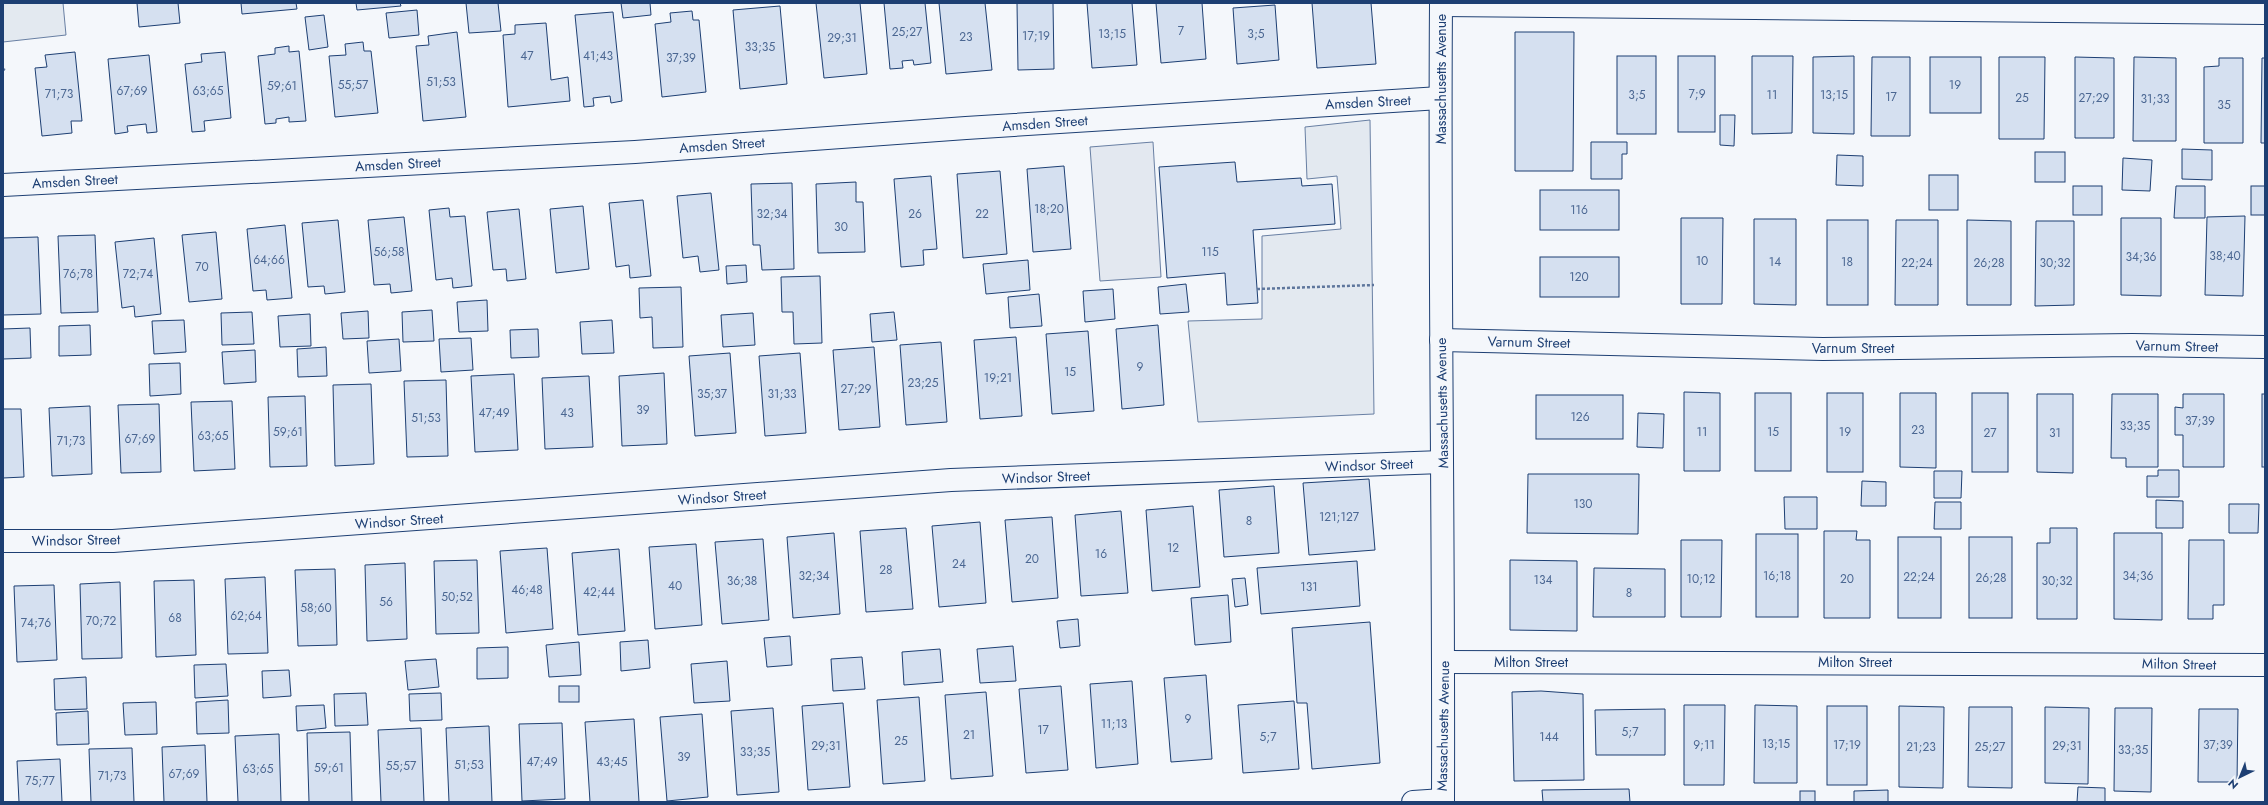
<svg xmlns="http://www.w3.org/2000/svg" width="2268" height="805" font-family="Jost,sans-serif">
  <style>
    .green { fill: #e3e9f0; stroke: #687fa3 }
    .parking { fill: #e3e8f0; stroke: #687fa3 }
    .building { fill: #d5e0f0; stroke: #1d3f73 }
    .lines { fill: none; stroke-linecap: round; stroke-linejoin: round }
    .minor-casing { stroke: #1d3f73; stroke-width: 24 }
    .trunk-casing { stroke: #1d3f73; stroke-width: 24 }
    .path { stroke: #5e769c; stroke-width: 2.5; stroke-dasharray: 3 2; stroke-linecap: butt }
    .minor { stroke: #f4f7fb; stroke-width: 22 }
    .trunk { stroke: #f4f7fb; stroke-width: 22 }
    .labels { text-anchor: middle; stroke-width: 3; stroke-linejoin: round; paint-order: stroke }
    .number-label { font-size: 12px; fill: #4b6792 }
    .street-label { font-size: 14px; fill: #1d3f73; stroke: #f4f7fb }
  </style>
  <rect width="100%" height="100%" fill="#f4f7fb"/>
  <g class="green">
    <path d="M3 3H63L66 35 3 42Z"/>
    <path d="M1370 120 1374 414 1198 422 1188 321 1262 319V236L1341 229 1337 176 1307 179 1305 127Z"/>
  </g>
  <path class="parking" d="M1153 142 1161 277 1100 281 1090 147Z"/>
  <g class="building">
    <path d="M137 3H178L180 23 139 27Z"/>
    <path d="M241 3H296L297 9 242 14Z"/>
    <path d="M356 3H400L401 6 357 10Z"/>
    <path d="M466 3H498L501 31 469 33Z"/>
    <path d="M621 3H650L651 15 623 18Z"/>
    <path d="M816 3H860L867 74 824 78Z"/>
    <path d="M884 3H925L931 63 914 65 913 60 902 61 903 68 890 69Z"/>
    <path d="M939 3H985L992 70 946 74Z"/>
    <path d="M1017 3H1053L1054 69 1018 70Z"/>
    <path d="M1087 3H1132L1137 65 1092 68Z"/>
    <path d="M1156 3H1202L1206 59 1161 63Z"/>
    <path d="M1312 3H1371L1376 64 1317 68Z"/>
    <path d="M1275 5 1279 60 1237 64 1233 8Z"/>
    <path d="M780 6 787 84 740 89 733 10Z"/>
    <path d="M417 10 419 35 389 38 386 13Z"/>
    <path d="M692 11 693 20H699L706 92 662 97 655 24 671 22 670 13Z"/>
    <path d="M613 12 622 101 611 103 610 96 593 98 594 106 584 107 575 15Z"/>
    <path d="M324 15 328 47 309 50 305 17Z"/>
    <path d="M546 23 551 80 568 77 570 101 508 107 503 35 515 34V25Z"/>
    <path d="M457 32 466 117 423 121 416 46 429 45 428 36Z"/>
    <path d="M1515 32H1574L1573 171H1515Z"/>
    <path d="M363 42 364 51H371L378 113 335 117 329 56 346 55 345 44Z"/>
    <path d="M289 46V52L299 51 306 121 289 122V117L276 119V123L265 124 258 56 275 54V48Z"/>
    <path d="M75 52 82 121H71L72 133 42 136 35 68 47 67 45 55Z"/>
    <path d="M225 52 231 118 204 121 205 131 192 132 185 64 202 62 201 54Z"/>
    <path d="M149 55 157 132 147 133 146 124 127 126 128 132 115 134 108 59Z"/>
    <rect x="1617" y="56" width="39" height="78"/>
    <rect x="1678" y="56" width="37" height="76"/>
    <path d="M1752 56H1793L1792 133 1752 134Z"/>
    <path d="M1854 56V134L1813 133V57Z"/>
    <path d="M1872 57H1910V136H1871Z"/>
    <rect x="1930" y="57" width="51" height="56"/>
    <path d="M1999 57H2045L2044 139H1999Z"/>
    <path d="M2075 57 2114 58V138H2075Z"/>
    <path d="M2134 57 2176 58V141H2133Z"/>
    <path d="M2219 58H2243V143H2204V67L2219 66Z"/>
    <path d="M2262 58H2265V143H2261Z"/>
    <path d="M1720 115H1735L1734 146 1720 145Z"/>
    <path d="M1591 142H1627V154H1622V179H1591Z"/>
    <path d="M2182 149 2212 150V180L2182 179Z"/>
    <rect x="2035" y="152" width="30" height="30"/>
    <path d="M1837 155 1863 156V186L1836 185Z"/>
    <path d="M2123 158 2152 160 2150 191 2122 190Z"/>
    <path d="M1235 162 1237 182 1301 178 1302 186 1332 184 1335 224 1253 230 1258 303 1227 305 1225 273 1167 278 1159 167Z"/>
    <path d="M1064 166 1071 249 1033 252 1027 169Z"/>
    <path d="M1000 171 1007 254 963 258 957 174Z"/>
    <rect x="1929" y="175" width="29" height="35"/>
    <path d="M931 176 937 249 923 250 924 265 901 267 894 179Z"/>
    <path d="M856 182V202H863L865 252 818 253 816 184Z"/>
    <path d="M792 183 794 269 762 270 760 245H753L751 184Z"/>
    <rect x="2073" y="186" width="29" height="29"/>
    <path d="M2176 186H2205V218H2174Z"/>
    <rect x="2251" y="186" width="14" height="29"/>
    <rect x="1540" y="190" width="79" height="40"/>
    <path d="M711 193 719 270 700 272 698 256 683 258 677 196Z"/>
    <path d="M643 200 651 276 630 278 629 265 616 267 609 203Z"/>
    <path d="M583 206 589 269 556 273 550 209Z"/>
    <path d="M449 208 450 217 465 216 472 286 453 288 452 278 436 280 429 210Z"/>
    <path d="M519 209 526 279 507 281 506 269 493 270 487 212Z"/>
    <path d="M2245 216 2243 296 2205 295 2207 217Z"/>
    <path d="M404 217 412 291 391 293 390 284 374 285 368 220Z"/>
    <path d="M1681 218H1723L1722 304H1681Z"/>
    <path d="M2121 218H2161V296L2121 295Z"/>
    <path d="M1754 219H1796V305L1754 304Z"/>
    <path d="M338 220 345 292 325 294 324 286 308 287 302 223Z"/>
    <rect x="1827" y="220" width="41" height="85"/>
    <path d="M1896 220H1938V305H1895Z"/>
    <path d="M1967 220 2011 221V305H1967Z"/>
    <path d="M2036 221H2074V305L2035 306Z"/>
    <path d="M285 225 292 298 267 300 266 290 253 291 247 229Z"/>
    <path d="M216 232 222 299 189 302 182 235Z"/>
    <path d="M95 235 98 312 61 313 58 236Z"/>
    <path d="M38 237 41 314 3 315V238Z"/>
    <path d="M154 238 161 314 135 317 134 306 122 308 115 242Z"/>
    <rect x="1540" y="257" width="79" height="40"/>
    <path d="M1028 260 1030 290 986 294 983 264Z"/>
    <path d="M746 265 747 282 727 284 726 266Z"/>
    <path d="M820 276 822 343 794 344 793 312H782L781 277Z"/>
    <path d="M1186 284 1189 312 1160 314 1158 287Z"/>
    <path d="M681 287 683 347 653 348 652 317 640 318 639 288Z"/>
    <path d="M1113 289 1115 319 1085 322 1083 291Z"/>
    <path d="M1039 294 1042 326 1010 328 1008 297Z"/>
    <path d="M487 300 488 331 459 332 457 302Z"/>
    <path d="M432 310 434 341 403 342 402 312Z"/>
    <path d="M368 311 369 338 343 339 341 313Z"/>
    <path d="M252 312 254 344 222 345 221 313Z"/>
    <path d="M894 312 897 340 872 342 870 314Z"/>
    <path d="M753 313 755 345 723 347 721 315Z"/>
    <path d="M310 314 311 346 280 347 278 316Z"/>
    <path d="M184 320 186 352 154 354 152 321Z"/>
    <path d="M612 320 614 353 582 354 580 322Z"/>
    <path d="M90 325 91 355 59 356V326Z"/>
    <path d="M1158 325 1164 405 1122 409 1116 329Z"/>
    <path d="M30 328 31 358 3 359V329Z"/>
    <path d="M538 329 539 357 511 358 510 330Z"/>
    <path d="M1088 331 1094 411 1052 414 1046 334Z"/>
    <path d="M1016 337 1022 416 980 419 974 340Z"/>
    <path d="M471 338 473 370 441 372 439 339Z"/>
    <path d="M399 339 401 371 369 373 367 341Z"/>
    <path d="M941 342 947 422 906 425 900 345Z"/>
    <path d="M326 347 327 376 298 377 297 349Z"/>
    <path d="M874 347 880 427 839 430 833 350Z"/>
    <path d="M255 350 256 382 224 384 222 352Z"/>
    <path d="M730 353 736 433 695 436 689 356Z"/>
    <path d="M800 353 806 433 765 436 759 356Z"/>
    <path d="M180 363 181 394 150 396 149 364Z"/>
    <path d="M664 373 667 444 622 446 619 376Z"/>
    <path d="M514 374 518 450 475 452 471 376Z"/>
    <path d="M589 376 593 447 545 449 542 378Z"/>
    <path d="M446 380 448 456 407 457 404 381Z"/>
    <path d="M371 384 374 464 335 466 333 385Z"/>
    <path d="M1684 392 1720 393V471H1684Z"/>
    <rect x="1755" y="393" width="36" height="78"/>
    <rect x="1827" y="393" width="36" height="79"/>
    <path d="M1900 393H1936V468L1900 467Z"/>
    <rect x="1972" y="393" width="36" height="79"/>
    <path d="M2037 394H2073V473L2037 472Z"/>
    <path d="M2112 394H2158V467H2126V458H2111Z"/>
    <path d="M2183 394H2224V467H2183V435H2175V407L2183 408Z"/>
    <rect x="2262" y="394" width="3" height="73"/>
    <rect x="1536" y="395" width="87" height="44"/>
    <path d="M305 396 307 466 270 467 268 397Z"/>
    <path d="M232 401 235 469 194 471 191 402Z"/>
    <path d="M159 404 161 472 121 473 118 405Z"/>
    <path d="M90 406 92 474 52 476 49 408Z"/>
    <path d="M3 409H21L24 477 3 478Z"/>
    <path d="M1638 413 1664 414 1663 448 1637 447Z"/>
    <path d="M2158 470H2179V497H2147V476H2158Z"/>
    <path d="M1934 471H1962L1961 498H1934Z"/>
    <path d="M1528 474H1639L1638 534 1527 533Z"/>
    <path d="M1369 479 1375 550 1309 555 1303 483Z"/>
    <path d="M1862 481 1886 482V506H1861Z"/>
    <path d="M1274 486 1279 553 1224 557 1219 490Z"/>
    <path d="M1784 497H1817V529H1785Z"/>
    <path d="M2156 500 2183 501V528H2156Z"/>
    <path d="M1935 502H1961V529H1934Z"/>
    <path d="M2229 504H2259L2258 533H2229Z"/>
    <path d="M1193 506 1200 587 1152 591 1146 510Z"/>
    <path d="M1121 511 1128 593 1081 596 1075 515Z"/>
    <path d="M1052 517 1058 598 1012 602 1005 520Z"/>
    <path d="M980 522 986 603 939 607 932 526Z"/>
    <path d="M906 528 913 609 866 612 860 531Z"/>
    <path d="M2050 528H2077V619H2037V543H2050Z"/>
    <path d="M1824 531H1857L1856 540H1870V618H1824Z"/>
    <path d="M834 533 840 614 793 618 787 537Z"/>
    <path d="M2114 533H2162V620L2114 619Z"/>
    <rect x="1756" y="534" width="42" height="83"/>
    <rect x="1898" y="537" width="43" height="81"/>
    <rect x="1969" y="537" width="43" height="81"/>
    <path d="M763 539 769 620 722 624 715 542Z"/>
    <path d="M1681 540H1722L1721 617H1681Z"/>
    <path d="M2189 540H2224V605H2213V619H2188Z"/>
    <path d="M696 544 702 625 655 629 649 547Z"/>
    <path d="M547 548 553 629 506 633 500 551Z"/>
    <path d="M619 549 625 631 578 635 572 553Z"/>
    <path d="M477 560 479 633 436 634 434 561Z"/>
    <path d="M1510 560 1577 561V631L1510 630Z"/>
    <path d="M1357 561 1360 606 1261 614 1257 568Z"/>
    <path d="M405 563 407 639 367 641 365 565Z"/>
    <path d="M1594 568 1665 569V617H1593Z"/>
    <path d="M335 569 337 645 298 646 295 570Z"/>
    <path d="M265 577 268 653 228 654 225 579Z"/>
    <path d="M1245 578 1248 605 1235 607 1232 579Z"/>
    <path d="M194 580 196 655 156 657 154 581Z"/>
    <path d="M120 582 122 658 82 659 80 584Z"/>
    <path d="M54 585 57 660 17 662 14 586Z"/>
    <path d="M1228 595 1231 642 1195 645 1191 598Z"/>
    <path d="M1078 619 1080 646 1060 648 1057 621Z"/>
    <path d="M1370 622 1380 763 1312 769 1307 703H1297L1292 628Z"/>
    <path d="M790 636 792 665 767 667 764 638Z"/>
    <path d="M648 640 650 668 621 671 620 642Z"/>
    <path d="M579 642 581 675 549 677 546 645Z"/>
    <path d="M1013 646 1016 681 980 683 977 649Z"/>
    <path d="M508 647V678L477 679V648Z"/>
    <path d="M940 649 943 682 904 685 902 652Z"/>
    <path d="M862 657 865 689 833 691 831 659Z"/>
    <path d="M436 659 439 687 408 690 405 661Z"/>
    <path d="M727 661 730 701 694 703 691 664Z"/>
    <path d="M226 664 228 696 195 698 194 665Z"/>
    <path d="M289 670 291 696 263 698 262 671Z"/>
    <path d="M1206 675 1212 759 1171 762 1164 678Z"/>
    <path d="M86 677 87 709 55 710 54 679Z"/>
    <path d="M1132 681 1138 764 1096 768 1090 684Z"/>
    <rect x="559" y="686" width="20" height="16"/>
    <path d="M1061 686 1068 770 1026 773 1019 689Z"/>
    <path d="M1541 691 1583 694 1584 780 1514 781 1512 692Z"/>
    <path d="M986 692 993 776 951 779 945 695Z"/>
    <path d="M366 693 368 725 335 726 334 694Z"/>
    <path d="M441 693 442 720 410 721 409 694Z"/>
    <path d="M919 697 925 781 883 784 877 700Z"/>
    <path d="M228 700 229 733 197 734 196 702Z"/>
    <path d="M1294 701 1299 769 1243 773 1238 705Z"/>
    <path d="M156 702 157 734 125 735 123 703Z"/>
    <path d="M843 703 850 787 808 790 802 706Z"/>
    <path d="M324 705 326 728 297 731 296 706Z"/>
    <path d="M1684 705H1725L1724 785H1684Z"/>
    <path d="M1755 705 1797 706V783H1754Z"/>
    <rect x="1827" y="706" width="40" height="79"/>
    <path d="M1899 706 1944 707 1943 788 1899 787Z"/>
    <path d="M1969 707H2012V788L1968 787Z"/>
    <path d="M2045 707 2089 708 2088 784 2045 783Z"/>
    <path d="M773 708 779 792 737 795 731 711Z"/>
    <path d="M2115 708H2152L2151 792 2114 791Z"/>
    <path d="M1665 709V755H1596L1595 710Z"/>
    <path d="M2199 709H2238L2237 782H2198Z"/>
    <path d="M88 711 89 744 57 745 56 713Z"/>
    <path d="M702 714 708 797 667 801 660 717Z"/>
    <path d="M634 719 639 802H590L585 722Z"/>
    <path d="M562 723 565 799 522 801 519 724Z"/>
    <path d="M489 726 492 802H449L446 728Z"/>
    <path d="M421 728 424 802H381L378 730Z"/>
    <path d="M350 732 352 802H309L307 733Z"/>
    <path d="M279 734 281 802H238L235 736Z"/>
    <path d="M205 745 207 802H164L162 747Z"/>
    <path d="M132 748 134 802H91L89 749Z"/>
    <path d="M60 759 62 802H19L17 761Z"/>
    <path d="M2078 787 2105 788V802H2077Z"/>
    <path d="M1629 789 1630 802H1543L1542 790Z"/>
    <path d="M1888 790V802H1854V791Z"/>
    <rect x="1800" y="791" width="15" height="11"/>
  </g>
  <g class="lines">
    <g class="minor-casing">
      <g id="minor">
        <path d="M1441 5 2265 13"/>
        <path d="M3 185 635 152 966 128 1440 98"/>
        <path d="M1441 340 1823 349 2132 345 2265 347"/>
        <path d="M3 541H113L951 480 1442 462"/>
        <path d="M1444 662 2265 665"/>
        <path d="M1413 802 1443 800"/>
      </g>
    </g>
    <g class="trunk-casing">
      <path id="trunk" d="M1441 3C1439 269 1444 536 1443 802"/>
    </g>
    <g class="path">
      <path d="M3 69 5 70"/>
      <path d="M1257 289 1374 285"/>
    </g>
    <use href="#minor" class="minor"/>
    <use href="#trunk" class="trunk"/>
  </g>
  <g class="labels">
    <g class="number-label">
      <text x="1181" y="35">7</text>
      <text x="907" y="36">25;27</text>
      <text x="1112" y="38">13;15</text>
      <text x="1256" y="38">3;5</text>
      <text x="1036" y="40">17;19</text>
      <text x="966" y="41">23</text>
      <text x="842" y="42">29;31</text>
      <text x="760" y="51">33;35</text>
      <text x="527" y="60">47</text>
      <text x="598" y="60">41;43</text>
      <text x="681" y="62">37;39</text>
      <text x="441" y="86">51;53</text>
      <text x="353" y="89">55;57</text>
      <text x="1955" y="89">19</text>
      <text x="282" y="90">59;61</text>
      <text x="132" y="95">67;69</text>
      <text x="208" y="95">63;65</text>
      <text x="59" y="98">71;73</text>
      <text x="1697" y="98">7;9</text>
      <text x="1637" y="99">3;5</text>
      <text x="1772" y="99">11</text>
      <text x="1834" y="99">13;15</text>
      <text x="1891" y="101">17</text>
      <text x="2022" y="102">25</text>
      <text x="2094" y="102">27;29</text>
      <text x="2155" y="103">31;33</text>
      <text x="2224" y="109">35</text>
      <text x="1049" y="213">18;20</text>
      <text x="1579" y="214">116</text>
      <text x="772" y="218">32;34</text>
      <text x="915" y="218">26</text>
      <text x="982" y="218">22</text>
      <text x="841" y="231">30</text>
      <text x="389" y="256">56;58</text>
      <text x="1210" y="256">115</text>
      <text x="2225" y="260">38;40</text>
      <text x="2141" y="261">34;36</text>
      <text x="269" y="264">64;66</text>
      <text x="1702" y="265">10</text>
      <text x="1775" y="266">14</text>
      <text x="1847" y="266">18</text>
      <text x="1917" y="267">22;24</text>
      <text x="1989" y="267">26;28</text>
      <text x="2055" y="267">30;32</text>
      <text x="202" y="271">70</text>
      <text x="78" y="278">76;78</text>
      <text x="138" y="278">72;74</text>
      <text x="1579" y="281">120</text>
      <text x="1140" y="371">9</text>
      <text x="1070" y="376">15</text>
      <text x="998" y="382">19;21</text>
      <text x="923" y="387">23;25</text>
      <text x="856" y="393">27;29</text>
      <text x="712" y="398">35;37</text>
      <text x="782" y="398">31;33</text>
      <text x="643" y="414">39</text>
      <text x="494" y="417">47;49</text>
      <text x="567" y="417">43</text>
      <text x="1580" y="421">126</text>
      <text x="426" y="422">51;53</text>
      <text x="2200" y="425">37;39</text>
      <text x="2135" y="430">33;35</text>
      <text x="1918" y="434">23</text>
      <text x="288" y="436">59;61</text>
      <text x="1702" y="436">11</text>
      <text x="1773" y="436">15</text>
      <text x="1845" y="436">19</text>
      <text x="1990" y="437">27</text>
      <text x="2055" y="437">31</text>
      <text x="213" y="440">63;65</text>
      <text x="140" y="443">67;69</text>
      <text x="71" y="445">71;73</text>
      <text x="1583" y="508">130</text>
      <text x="1339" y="521">121;127</text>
      <text x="1249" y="525">8</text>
      <text x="1173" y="552">12</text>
      <text x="1101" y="558">16</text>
      <text x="1032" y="563">20</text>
      <text x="959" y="568">24</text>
      <text x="886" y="574">28</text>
      <text x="814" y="580">32;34</text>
      <text x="1777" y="580">16;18</text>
      <text x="2138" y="580">34;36</text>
      <text x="1919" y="581">22;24</text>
      <text x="1991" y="582">26;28</text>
      <text x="1701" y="583">10;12</text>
      <text x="1847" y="583">20</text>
      <text x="1543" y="584">134</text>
      <text x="742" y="585">36;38</text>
      <text x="2057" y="585">30;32</text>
      <text x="675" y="590">40</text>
      <text x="1309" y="591">131</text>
      <text x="527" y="594">46;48</text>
      <text x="599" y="596">42;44</text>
      <text x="1629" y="597">8</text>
      <text x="457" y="601">50;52</text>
      <text x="386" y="606">56</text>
      <text x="316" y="612">58;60</text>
      <text x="246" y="620">62;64</text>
      <text x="175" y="622">68</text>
      <text x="101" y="625">70;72</text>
      <text x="36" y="627">74;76</text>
      <text x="1188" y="723">9</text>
      <text x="1114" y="728">11;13</text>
      <text x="1043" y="734">17</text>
      <text x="1630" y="736">5;7</text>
      <text x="969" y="739">21</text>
      <text x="1268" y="741">5;7</text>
      <text x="1549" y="741">144</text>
      <text x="901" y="745">25</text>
      <text x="1776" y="748">13;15</text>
      <text x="1704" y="749">9;11</text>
      <text x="1847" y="749">17;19</text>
      <text x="2218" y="749">37;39</text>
      <text x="826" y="750">29;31</text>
      <text x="2067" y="750">29;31</text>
      <text x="1921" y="751">21;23</text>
      <text x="1990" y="751">25;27</text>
      <text x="2133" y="754">33;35</text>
      <text x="755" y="756">33;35</text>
      <text x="684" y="761">39</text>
      <text x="542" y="766">47;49</text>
      <text x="612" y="766">43;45</text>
      <text x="469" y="769">51;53</text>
      <text x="401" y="770">55;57</text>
      <text x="329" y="772">59;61</text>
      <text x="258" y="773">63;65</text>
      <text x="184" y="778">67;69</text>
      <text x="112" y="780">71;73</text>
      <text x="40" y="785">75;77</text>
    </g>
    <g class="street-label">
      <text transform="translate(1441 79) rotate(-90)" y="5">Massachusetts Avenue</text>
      <text transform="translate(1368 102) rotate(-3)" y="5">Amsden Street</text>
      <text transform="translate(1045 123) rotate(-4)" y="5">Amsden Street</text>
      <text transform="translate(722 145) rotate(-4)" y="5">Amsden Street</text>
      <text transform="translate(398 164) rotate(-3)" y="5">Amsden Street</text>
      <text transform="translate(75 181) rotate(-3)" y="5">Amsden Street</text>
      <text transform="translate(1529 342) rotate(1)" y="5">Varnum Street</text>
      <text transform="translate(2177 346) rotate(1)" y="5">Varnum Street</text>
      <text x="1853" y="353">Varnum Street</text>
      <text transform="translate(1442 403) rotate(-91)" y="5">Massachusetts Avenue</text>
      <text transform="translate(1369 465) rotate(-2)" y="5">Windsor Street</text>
      <text transform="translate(1046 477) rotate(-2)" y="5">Windsor Street</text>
      <text transform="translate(722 497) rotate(-4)" y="5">Windsor Street</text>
      <text transform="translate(399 521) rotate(-4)" y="5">Windsor Street</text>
      <text transform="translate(76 540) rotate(-1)" y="5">Windsor Street</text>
      <text x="1531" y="667">Milton Street</text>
      <text x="1855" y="667">Milton Street</text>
      <text transform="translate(2179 664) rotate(1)" y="5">Milton Street</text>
      <text transform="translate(1443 726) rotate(-89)" y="5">Massachusetts Avenue</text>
    </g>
  </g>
  <rect width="2268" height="805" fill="none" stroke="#1d3f73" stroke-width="8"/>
  <g transform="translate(2240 777) rotate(223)" stroke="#f4f7fb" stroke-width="3" paint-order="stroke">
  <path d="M0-3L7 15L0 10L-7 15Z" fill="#1d3f73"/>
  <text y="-6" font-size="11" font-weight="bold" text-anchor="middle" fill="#1d3f73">N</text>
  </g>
</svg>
